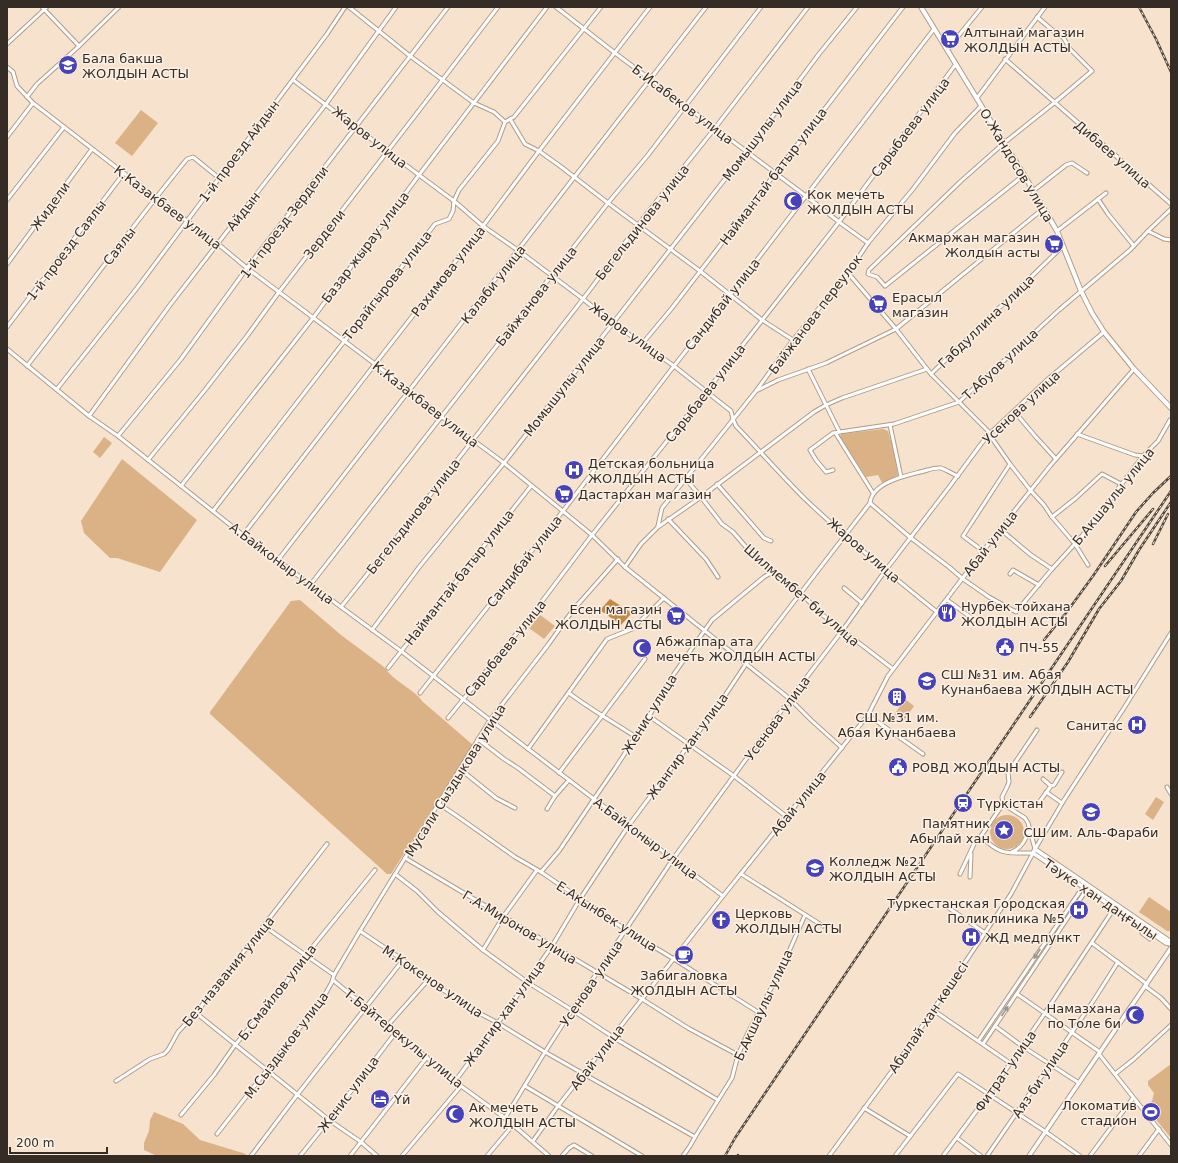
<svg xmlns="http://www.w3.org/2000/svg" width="1178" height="1163" font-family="'DejaVu Sans',sans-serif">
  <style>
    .green { fill: #dbb286 }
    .water { fill: #c38a47 }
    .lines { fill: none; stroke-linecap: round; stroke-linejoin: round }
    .minor-casing { stroke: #ae9c88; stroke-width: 5 }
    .tertiary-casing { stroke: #ae9c88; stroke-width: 5.5 }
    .secondary-casing { stroke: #ae9c88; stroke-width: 6 }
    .minor { stroke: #fff; stroke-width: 3 }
    .tertiary { stroke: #fff; stroke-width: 3.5 }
    .secondary { stroke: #fff; stroke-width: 4 }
    .rail-casing { stroke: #50473d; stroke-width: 2.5 }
    .rail { stroke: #fdf1e5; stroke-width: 1; stroke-dasharray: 3; stroke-linecap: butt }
    .oneway { fill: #9a9692 }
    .labels { text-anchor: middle; stroke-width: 3; stroke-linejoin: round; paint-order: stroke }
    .poi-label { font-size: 13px; fill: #352d25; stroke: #fdf1e5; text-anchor: start }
    .street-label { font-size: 13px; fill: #352d25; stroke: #fdf1e5 }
  </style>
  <rect width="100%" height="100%" fill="#f7e2ce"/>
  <g class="green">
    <path d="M141 110 158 123 132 156 115 143Z"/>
    <path d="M883 429 888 431 894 452 898 476 882 483 878 475 866 477 840 437 841 434Z"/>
    <path d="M104 437 112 443 100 458 93 452Z"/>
    <path d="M122 459 197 520 160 572 117 558H110L84 533 81 521Z"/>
    <path d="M300 600 341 635 384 667C394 682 413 688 423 702L473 745 391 874H387L210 714V712L291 601Z"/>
    <path d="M539 614 555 626 544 639 529 628Z"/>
    <path d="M905 699 914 706 903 722 894 715Z"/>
    <path d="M1156 797 1164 802 1153 820 1145 814Z"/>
    <circle cx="1007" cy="832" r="17"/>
    <path d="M1149 897 1171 912 1170 931H1167L1139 912Z"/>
    <path d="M1171 1064V1138L1145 1106 1152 1101 1154 1093 1148 1085V1081Z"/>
    <path d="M154 1112 183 1124 200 1140 246 1154 245 1156H157L144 1150V1143L149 1131 150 1120Z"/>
  </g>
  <path class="water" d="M610 599 632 613 621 625 600 610Z"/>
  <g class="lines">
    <g class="minor-casing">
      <g id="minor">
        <path d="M42 7 79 46"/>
        <path d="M349 7 410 56 474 103 494 112 505 122"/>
        <path d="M556 7 615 53 806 196 839 222 868 243"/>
        <path d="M7 44 47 7"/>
        <path d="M947 50 982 7"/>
        <path d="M1005 59 1171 204"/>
        <path d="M7 67 13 72 17 86 33 103 156 198 218 244 247 268 375 364 442 417 504 463 592 535 625 567 790 699 811 720 842 748"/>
        <path d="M293 80 419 175 454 201 483 226 519 251 583 299 613 323 674 366 731 411 733 419 736 426C759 450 781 475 805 499 847 539 892 576 937 612"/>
        <path d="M27 97 37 84 77 48 119 7"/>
        <path d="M977 98 1045 7"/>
        <path d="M510 119 525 144 539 151 560 166 608 203 700 271 762 320 793 340"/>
        <path d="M7 137 33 103"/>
        <path d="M1024 175 885 286 877 277 868 274 869 270 961 181 1004 143 1054 103 1092 71 1070 49 1063 37 1057 34 1037 17"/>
        <path d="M1033 191 1066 165 1072 163 1087 173"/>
        <path d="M1098 199 1108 214 1134 246"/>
        <path d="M7 200 64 127"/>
        <path d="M1057 231 1106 193"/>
        <path d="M1148 231 1164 239 1171 240"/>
        <path d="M7 264 92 149"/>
        <path d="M848 273 896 329 927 369"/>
        <path d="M7 327 124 173"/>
        <path d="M642 344 672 308 903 7"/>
        <path d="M7 349 89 416 118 436 243 535 401 651 490 720 673 859 723 896"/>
        <path d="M27 366C81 297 132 226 187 159L193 157 219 178"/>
        <path d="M808 369 839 431 836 434 873 493"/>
        <path d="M931 374 990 433"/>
        <path d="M57 389 137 288 187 221 327 34 345 7"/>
        <path d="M758 390 778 380 826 363 896 329 1044 208"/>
        <path d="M1014 411 1035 436 1056 459"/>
        <path d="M89 416 170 305 326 104 396 7"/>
        <path d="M890 425 901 477"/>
        <path d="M989 434 1010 464 1031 491 1044 505 1052 517 1075 544 1088 565"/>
        <path d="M1077 434 1135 455 1143 456"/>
        <path d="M118 436 181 359 247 268 448 7"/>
        <path d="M148 460 205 390 247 336 279 292 424 104 498 7"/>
        <path d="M833 470 826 472 816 460 810 450 833 433 894 424 959 402 1059 310 1130 250 1148 231 1171 209"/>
        <path d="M685 478 701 497 722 524 733 532 752 554 801 593 820 613 893 669"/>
        <path d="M717 484 764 538 771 541"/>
        <path d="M181 486 313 318 419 175 547 7"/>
        <path d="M870 503 911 538 949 567 963 579 989 597 1016 612 1052 569 1082 536 1143 456 1158 441 1170 420"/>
        <path d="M213 511 435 224 449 219 453 211 454 201 459 190 498 141 505 122 514 117 601 7"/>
        <path d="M1052 517 1076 498 1102 474 1121 484"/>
        <path d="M668 519 706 559 718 577"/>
        <path d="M658 526 662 508 756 391 793 340 848 273 868 243 913 189 955 133 981 106"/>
        <path d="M1000 529 1031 555 1052 569"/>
        <path d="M243 535 375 364 483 226 539 151 650 7"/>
        <path d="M983 551 963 536 1010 464"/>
        <path d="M278 560 706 7"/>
        <path d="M625 567 641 544 658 527 701 497 814 412 826 405 842 398 927 369 931 374 1063 246"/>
        <path d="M1010 574 1013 570 1039 585"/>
        <path d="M311 584 608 203 648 155 761 7"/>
        <path d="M844 588 862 603"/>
        <path d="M947 600 977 622"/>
        <path d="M341 607 409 522 583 299 648 212 715 128 808 7"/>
        <path d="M372 630 420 566 504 463 613 323 746 152 819 54 857 7"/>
        <path d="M388 668 531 486"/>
        <path d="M420 693 563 511 674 366 730 295 934 29"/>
        <path d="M569 693C590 709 613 722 636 737"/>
        <path d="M868 715 923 754"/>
        <path d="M649 716 734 776 787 817"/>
        <path d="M448 718 534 612 592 535 706 392 839 222 956 64"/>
        <path d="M478 739 504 759 518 768 555 796"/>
        <path d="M528 749 607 639 632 629 664 598"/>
        <path d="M460 769 496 798 515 808"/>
        <path d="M559 773 645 659"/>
        <path d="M1051 786 1054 785 1062 772"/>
        <path d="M1167 787 1171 794"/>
        <path d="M1046 792 1062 803"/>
        <path d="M1040 801 1051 786 1043 779"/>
        <path d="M439 804 457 816 515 857 541 872 626 930 674 959 758 1012"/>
        <path d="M1003 804 1002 797 1007 787 1009 782 1008 773 1037 730"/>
        <path d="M547 809 555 796 569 780"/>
        <path d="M1035 849 1064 800 1124 708 1171 633"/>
        <path d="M1012 852C1022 848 1026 839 1029 829"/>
        <path d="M405 858 642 999 688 1028 738 1055"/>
        <path d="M541 872 559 851 594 799 616 767 649 716 674 674 712 620 764 577 774 571"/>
        <path d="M395 874 417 891 438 912 483 950 527 982 572 1010 616 1039 718 1100"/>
        <path d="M741 874 823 926"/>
        <path d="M960 874 975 842 981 836"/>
        <path d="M970 877 971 854"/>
        <path d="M946 906 985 933"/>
        <path d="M264 926 334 975"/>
        <path d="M360 931 403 960 428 980 477 1012 498 1023 545 1052 695 1137"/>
        <path d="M1142 933 1150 939"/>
        <path d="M1092 943 1147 984"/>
        <path d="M483 950 503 917 537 870"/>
        <path d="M333 980 461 1086 505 1118 549 1156"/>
        <path d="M1145 986 1161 998 1171 1009"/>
        <path d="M1017 994C1045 1013 1072 1033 1100 1052"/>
        <path d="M933 1010 1010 1063"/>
        <path d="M196 1013 329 1120 361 1142 377 1156"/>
        <path d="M388 1025 428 980"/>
        <path d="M995 1026 1022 1046 1079 1083"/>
        <path d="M979 1040 1083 887"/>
        <path d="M983 1044 1087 889"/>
        <path d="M1099 1054 1171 1145"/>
        <path d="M1115 1074 1134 1059 1171 1025"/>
        <path d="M456 1080 498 1023 552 946 580 899 629 825 720 703 746 664 870 503C872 483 904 476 920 472 926 471 934 467 941 468 947 470 952 474 958 476"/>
        <path d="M116 1081 150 1059 164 1054 168 1050 178 1032 196 1013 327 844"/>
        <path d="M525 1086 642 1156"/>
        <path d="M864 1108 910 1136"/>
        <path d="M181 1115 214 1075 235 1045 277 995 306 955 375 870"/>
        <path d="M505 1118 545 1052 572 1010 673 859 790 699 842 631 885 571 950 486 987 436 1047 380 1104 332"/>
        <path d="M217 1134 323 998 332 982 334 975 360 931 405 858 490 720 548 645 573 610 618 559"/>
        <path d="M957 1138 981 1156"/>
        <path d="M533 1141 558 1106 723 896 868 715 888 676 1000 529 1050 466 1134 369"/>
        <path d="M251 1156 297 1095 403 960"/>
        <path d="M300 1156 329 1120 396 1032"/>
        <path d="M350 1156 427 1057"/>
        <path d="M402 1156 461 1086"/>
        <path d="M487 1156 513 1125"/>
        <path d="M562 1156 569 1148 574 1145 592 1156"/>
        <path d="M683 1156 690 1146 695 1137 732 1078 738 1055 747 1035 783 965 805 915"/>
        <path d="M829 1156 892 1071 1011 894 1033 853C1008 853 1000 856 981 836L1003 804 1025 818 1028 823 1035 849"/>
        <path d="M895 1156 958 1074 1046 1132 1080 1156"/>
        <path d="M943 1156 989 1094 1045 1013 1115 907"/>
        <path d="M987 1156 1092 1003 1118 962"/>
        <path d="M1090 1156 1133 1098"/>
        <path d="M1139 1156 1159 1129"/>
      </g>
    </g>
    <g class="tertiary-casing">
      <g id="tertiary">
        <path d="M1171 942 1035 849 1033 853 1166 943 1171 944"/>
        <path d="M1029 1156 1171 948"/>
      </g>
    </g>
    <g class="secondary-casing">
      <path id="secondary" d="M921 7 1004 143 1024 175 1057 231 1081 291 1092 313 1104 332 1134 369 1171 408"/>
    </g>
    <use href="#minor" class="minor"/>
    <use href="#tertiary" class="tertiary"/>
    <use href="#secondary" class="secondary"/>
    <g class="rail-casing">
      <g id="rail">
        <path d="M1139 7 1156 39 1171 72"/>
        <path d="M1153 544 1168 514"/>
        <path d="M1105 566 1153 509"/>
        <path d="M1044 640 1066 613 1093 576 1136 512 1153 493 1171 476"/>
        <path d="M1030 717 1068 662 1099 609 1121 581 1139 550 1171 502"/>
        <path d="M725 1156 735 1138 780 1071 1171 491"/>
        <path d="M738 1156V1155"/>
      </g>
    </g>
    <use href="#rail" class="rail"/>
  </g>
  <defs><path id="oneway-solid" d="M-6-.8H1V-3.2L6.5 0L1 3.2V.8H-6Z"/></defs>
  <g class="oneway">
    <use href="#oneway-solid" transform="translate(1037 954) rotate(124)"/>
    <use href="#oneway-solid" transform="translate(1005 1011) rotate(-56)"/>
  </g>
  <defs>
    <g id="supermarket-disc" transform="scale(1)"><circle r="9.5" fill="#4742b8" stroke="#fdf1e5"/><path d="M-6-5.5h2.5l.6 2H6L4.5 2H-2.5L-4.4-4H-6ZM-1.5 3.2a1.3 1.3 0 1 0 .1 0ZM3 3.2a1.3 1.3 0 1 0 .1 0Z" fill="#fff"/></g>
    <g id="school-disc" transform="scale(1)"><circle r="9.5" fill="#4742b8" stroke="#fdf1e5"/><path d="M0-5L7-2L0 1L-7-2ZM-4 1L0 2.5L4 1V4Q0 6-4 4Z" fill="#fff"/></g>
    <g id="mosque-disc" transform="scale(1)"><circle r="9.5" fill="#4742b8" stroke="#fdf1e5"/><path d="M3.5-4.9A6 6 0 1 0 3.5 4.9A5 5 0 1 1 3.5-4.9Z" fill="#fff"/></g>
    <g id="hospital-disc" transform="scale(1)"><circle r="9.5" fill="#4742b8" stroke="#fdf1e5"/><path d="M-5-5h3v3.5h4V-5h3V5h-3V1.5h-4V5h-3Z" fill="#fff"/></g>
    <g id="restaurant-disc" transform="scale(1)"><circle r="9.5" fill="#4742b8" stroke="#fdf1e5"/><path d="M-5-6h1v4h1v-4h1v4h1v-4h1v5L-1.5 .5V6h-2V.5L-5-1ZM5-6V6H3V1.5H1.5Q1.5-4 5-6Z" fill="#fff"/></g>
    <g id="civic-disc" transform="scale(1)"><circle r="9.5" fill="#4742b8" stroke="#fdf1e5"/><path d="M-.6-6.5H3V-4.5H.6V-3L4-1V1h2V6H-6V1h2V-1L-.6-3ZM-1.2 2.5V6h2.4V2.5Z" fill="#fff"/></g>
    <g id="building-disc" transform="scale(1)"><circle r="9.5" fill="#4742b8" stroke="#fdf1e5"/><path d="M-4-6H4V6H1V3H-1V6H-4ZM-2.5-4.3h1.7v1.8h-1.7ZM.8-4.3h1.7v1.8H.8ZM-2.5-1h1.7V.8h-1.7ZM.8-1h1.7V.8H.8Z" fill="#fff"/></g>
    <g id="station-disc" transform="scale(1)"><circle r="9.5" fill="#4742b8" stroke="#fdf1e5"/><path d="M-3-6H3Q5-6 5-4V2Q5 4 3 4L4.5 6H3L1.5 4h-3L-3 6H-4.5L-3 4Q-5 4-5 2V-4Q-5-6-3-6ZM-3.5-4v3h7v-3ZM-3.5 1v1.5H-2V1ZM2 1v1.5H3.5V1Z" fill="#fff"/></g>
    <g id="sight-disc" transform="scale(1)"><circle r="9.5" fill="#4742b8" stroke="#fdf1e5"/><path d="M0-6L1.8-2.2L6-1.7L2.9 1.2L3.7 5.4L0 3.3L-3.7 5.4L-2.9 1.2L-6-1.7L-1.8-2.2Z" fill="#fff"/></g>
    <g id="university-disc" transform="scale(1)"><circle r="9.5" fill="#4742b8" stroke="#fdf1e5"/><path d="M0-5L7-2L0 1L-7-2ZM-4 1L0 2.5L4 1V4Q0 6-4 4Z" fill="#fff"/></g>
    <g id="church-disc" transform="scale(1)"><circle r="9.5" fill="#4742b8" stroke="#fdf1e5"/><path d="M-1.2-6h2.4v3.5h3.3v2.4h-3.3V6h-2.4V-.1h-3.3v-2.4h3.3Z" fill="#fff"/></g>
    <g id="cafe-disc" transform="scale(1)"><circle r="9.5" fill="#4742b8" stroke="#fdf1e5"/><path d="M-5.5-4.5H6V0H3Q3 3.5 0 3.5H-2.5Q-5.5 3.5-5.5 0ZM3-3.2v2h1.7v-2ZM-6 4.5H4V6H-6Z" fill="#fff"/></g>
    <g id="hotel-disc" transform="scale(1)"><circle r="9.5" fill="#4742b8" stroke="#fdf1e5"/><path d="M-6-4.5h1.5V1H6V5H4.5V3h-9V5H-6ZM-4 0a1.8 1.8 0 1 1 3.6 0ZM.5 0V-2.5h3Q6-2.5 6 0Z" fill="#fff"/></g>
    <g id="stadium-disc" transform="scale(1)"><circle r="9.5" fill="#4742b8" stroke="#fdf1e5"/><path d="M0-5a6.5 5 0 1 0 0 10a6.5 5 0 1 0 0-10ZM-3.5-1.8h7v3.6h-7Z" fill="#fff"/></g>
  </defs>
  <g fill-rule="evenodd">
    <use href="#supermarket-disc" x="950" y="39"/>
    <use href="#school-disc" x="68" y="65"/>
    <use href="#mosque-disc" x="793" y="201"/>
    <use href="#supermarket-disc" x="1054" y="244"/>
    <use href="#supermarket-disc" x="878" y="304"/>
    <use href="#hospital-disc" x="574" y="470"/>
    <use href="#supermarket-disc" x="564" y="494"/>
    <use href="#restaurant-disc" x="947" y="613"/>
    <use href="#supermarket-disc" x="676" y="616"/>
    <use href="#civic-disc" x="1005" y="647"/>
    <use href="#mosque-disc" x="642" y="648"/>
    <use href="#school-disc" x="927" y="681"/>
    <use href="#building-disc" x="897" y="697"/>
    <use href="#hospital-disc" x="1137" y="725"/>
    <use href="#civic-disc" x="898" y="767"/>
    <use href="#station-disc" x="963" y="803"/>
    <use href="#school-disc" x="1091" y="812"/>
    <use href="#sight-disc" x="1004" y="830"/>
    <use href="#university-disc" x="815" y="868"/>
    <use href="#hospital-disc" x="1079" y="910"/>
    <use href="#church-disc" x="721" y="920"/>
    <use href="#hospital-disc" x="971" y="937"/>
    <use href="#cafe-disc" x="684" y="955"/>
    <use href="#mosque-disc" x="1135" y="1015"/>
    <use href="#hotel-disc" x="380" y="1099"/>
    <use href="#stadium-disc" x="1151" y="1112"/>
    <use href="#mosque-disc" x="455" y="1114"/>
  </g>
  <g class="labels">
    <g class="poi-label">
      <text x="964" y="37">Алтынай магазин<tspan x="964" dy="15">ЖОЛДЫН АСТЫ</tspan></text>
      <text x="82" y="63">Бала бакша<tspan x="82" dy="15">ЖОЛДЫН АСТЫ</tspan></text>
      <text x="807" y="199">Кок мечеть<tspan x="807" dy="15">ЖОЛДЫН АСТЫ</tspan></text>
      <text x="1040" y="242" text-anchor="end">Акмаржан магазин<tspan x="1040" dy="15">Жолдын асты</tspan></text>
      <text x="892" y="302">Ерасыл<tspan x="892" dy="15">магазин</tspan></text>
      <text x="588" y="468">Детская больница<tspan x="588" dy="15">ЖОЛДЫН АСТЫ</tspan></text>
      <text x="578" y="499">Дастархан магазин</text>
      <text x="961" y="611">Нурбек тойхана<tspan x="961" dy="15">ЖОЛДЫН АСТЫ</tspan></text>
      <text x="662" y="614" text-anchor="end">Есен магазин<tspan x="662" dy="15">ЖОЛДЫН АСТЫ</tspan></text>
      <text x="656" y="646">Абжаппар ата<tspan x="656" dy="15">мечеть ЖОЛДЫН АСТЫ</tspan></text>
      <text x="1019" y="652">ПЧ-55</text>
      <text x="941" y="679">СШ №31 им. Абая<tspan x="941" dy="15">Кунанбаева ЖОЛДЫН АСТЫ</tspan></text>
      <text x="897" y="722" text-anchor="middle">СШ №31 им.<tspan x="897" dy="15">Абая Кунанбаева</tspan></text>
      <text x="1123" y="730" text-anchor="end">Санитас</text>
      <text x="912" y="772">РОВД ЖОЛДЫН АСТЫ</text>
      <text x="977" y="808">Түркістан</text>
      <text x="990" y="828" text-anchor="end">Памятник<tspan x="990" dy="15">Абылай хан</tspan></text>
      <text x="1091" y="837" text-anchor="middle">СШ им. Аль-Фараби</text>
      <text x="829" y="866">Колледж №21<tspan x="829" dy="15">ЖОЛДЫН АСТЫ</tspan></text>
      <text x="1065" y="908" text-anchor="end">Туркестанская Городская<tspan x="1065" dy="15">Поликлиника №5</tspan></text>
      <text x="735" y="918">Церковь<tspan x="735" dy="15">ЖОЛДЫН АСТЫ</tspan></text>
      <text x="985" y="942">ЖД медпункт</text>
      <text x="684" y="980" text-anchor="middle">Забигаловка<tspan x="684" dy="15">ЖОЛДЫН АСТЫ</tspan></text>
      <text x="1121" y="1013" text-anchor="end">Намазхана<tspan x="1121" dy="15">по Толе би</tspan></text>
      <text x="394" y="1104">Үй</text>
      <text x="1137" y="1110" text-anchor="end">Локоматив<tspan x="1137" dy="15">стадион</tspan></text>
      <text x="469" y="1112">Ак мечеть<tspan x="469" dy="15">ЖОЛДЫН АСТЫ</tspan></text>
    </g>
    <g class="street-label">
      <text transform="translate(683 104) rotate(37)" y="5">Б.Исабеков улица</text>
      <text transform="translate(910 127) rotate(-53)" y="5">Сарыбаева улица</text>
      <text transform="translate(762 130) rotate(-53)" y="5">Момышулы улица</text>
      <text transform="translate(370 137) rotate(38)" y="5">Жаров улица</text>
      <text transform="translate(239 151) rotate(-53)" y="5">1-й проезд Айдын</text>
      <text transform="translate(1113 154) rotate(41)" y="5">Дибаев улица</text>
      <text transform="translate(1017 165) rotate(59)" y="5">О.Жандосов улица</text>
      <text transform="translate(773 176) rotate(-53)" y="5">Наймантай батыр улица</text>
      <text transform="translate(50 206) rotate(-54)" y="5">Жидели</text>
      <text transform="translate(168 207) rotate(37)" y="5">К.Казакбаев улица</text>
      <text transform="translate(243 211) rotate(-52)" y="5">Айдын</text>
      <text transform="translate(284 222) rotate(-53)" y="5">1-й проезд Зердели</text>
      <text transform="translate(642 222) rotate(-52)" y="5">Бегельдинова улица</text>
      <text transform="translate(324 234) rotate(-52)" y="5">Зердели</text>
      <text transform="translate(119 246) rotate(-52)" y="5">Саялы</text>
      <text transform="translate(365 247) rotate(-53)" y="5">Базар жырау улица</text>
      <text transform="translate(66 250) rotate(-53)" y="5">1-й проезд Саялы</text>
      <text transform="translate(448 271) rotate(-52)" y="5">Рахимова улица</text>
      <text transform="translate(493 284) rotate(-52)" y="5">Калаби улица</text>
      <text transform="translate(387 285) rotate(-52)" y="5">Торайгырова улица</text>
      <text transform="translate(536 296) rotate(-52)" y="5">Байжанова улица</text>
      <text transform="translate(722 304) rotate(-52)" y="5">Сандибай улица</text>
      <text transform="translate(815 314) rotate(-53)" y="5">Байжанова переулок</text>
      <text transform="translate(986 321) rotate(-44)" y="5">Габдуллина улица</text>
      <text transform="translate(628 332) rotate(36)" y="5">Жаров улица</text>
      <text transform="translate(1000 364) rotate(-43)" y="5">Т.Абуов улица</text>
      <text transform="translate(564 386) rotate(-52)" y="5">Момышулы улица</text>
      <text transform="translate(705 393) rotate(-52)" y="5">Сарыбаева улица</text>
      <text transform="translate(426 404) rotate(38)" y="5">К.Казакбаев улица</text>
      <text transform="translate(1021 407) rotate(-43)" y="5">Усенова улица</text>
      <text transform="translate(1113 496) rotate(-51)" y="5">Б.Акшаулы улица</text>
      <text transform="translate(413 516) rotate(-52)" y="5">Бегельдинова улица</text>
      <text transform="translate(990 543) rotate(-52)" y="5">Абай улица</text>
      <text transform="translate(864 550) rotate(41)" y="5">Жаров улица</text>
      <text transform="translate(524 561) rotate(-52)" y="5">Сандибай улица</text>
      <text transform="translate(282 563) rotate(37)" y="5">А.Байконыр улица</text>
      <text transform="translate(459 577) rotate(-52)" y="5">Наймантай батыр улица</text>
      <text transform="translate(802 595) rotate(41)" y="5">Шилмембет би улица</text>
      <text transform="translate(505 648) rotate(-51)" y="5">Сарыбаева улица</text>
      <text transform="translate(649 714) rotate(-58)" y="5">Женис улица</text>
      <text transform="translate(777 718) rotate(-54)" y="5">Усенова улица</text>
      <text transform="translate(687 746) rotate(-54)" y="5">Жангир хан улица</text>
      <text transform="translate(455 780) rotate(-58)" y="5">Мусали Сыздыкова улица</text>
      <text transform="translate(798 803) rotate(-51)" y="5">Абай улица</text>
      <text transform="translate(646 838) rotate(37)" y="5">А.Байконыр улица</text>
      <text transform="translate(1101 899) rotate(34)" y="5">Тәуке хан даңғылы</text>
      <text transform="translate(607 916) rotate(33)" y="5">Е.Акынбек улица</text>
      <text transform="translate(520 927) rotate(31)" y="5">Г.А.Миронов улица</text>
      <text transform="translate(228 971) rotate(-51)" y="5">Без названия улица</text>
      <text transform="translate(433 981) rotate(34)" y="5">М.Кокенов улица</text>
      <text transform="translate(591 983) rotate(-56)" y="5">Усенова улица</text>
      <text transform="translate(277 992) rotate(-52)" y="5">Б.Смайлов улица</text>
      <text transform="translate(763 1005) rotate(-65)" y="5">Б.Акшаулы улица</text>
      <text transform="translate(504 1013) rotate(-54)" y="5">Жангир хан улица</text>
      <text transform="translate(928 1017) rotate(-56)" y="5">Абылай хан көшесі</text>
      <text transform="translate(404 1038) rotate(39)" y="5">Т.Байтерекулы улица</text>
      <text transform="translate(286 1045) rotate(-53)" y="5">М.Сыздыков улица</text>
      <text transform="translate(597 1057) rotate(-52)" y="5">Абай улица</text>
      <text transform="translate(1005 1071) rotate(-55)" y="5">Фитрат улица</text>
      <text transform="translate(1040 1079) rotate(-56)" y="5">Аяз би улица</text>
      <text transform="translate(348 1094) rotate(-53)" y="5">Женис улица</text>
    </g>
  </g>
  <rect width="1178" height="1163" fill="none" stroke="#352d25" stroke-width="16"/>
  <path d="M10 1147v6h97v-6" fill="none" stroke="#352d25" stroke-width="2"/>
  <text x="16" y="1147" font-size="12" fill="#352d25" stroke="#fdf1e5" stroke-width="3" paint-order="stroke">200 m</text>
</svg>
